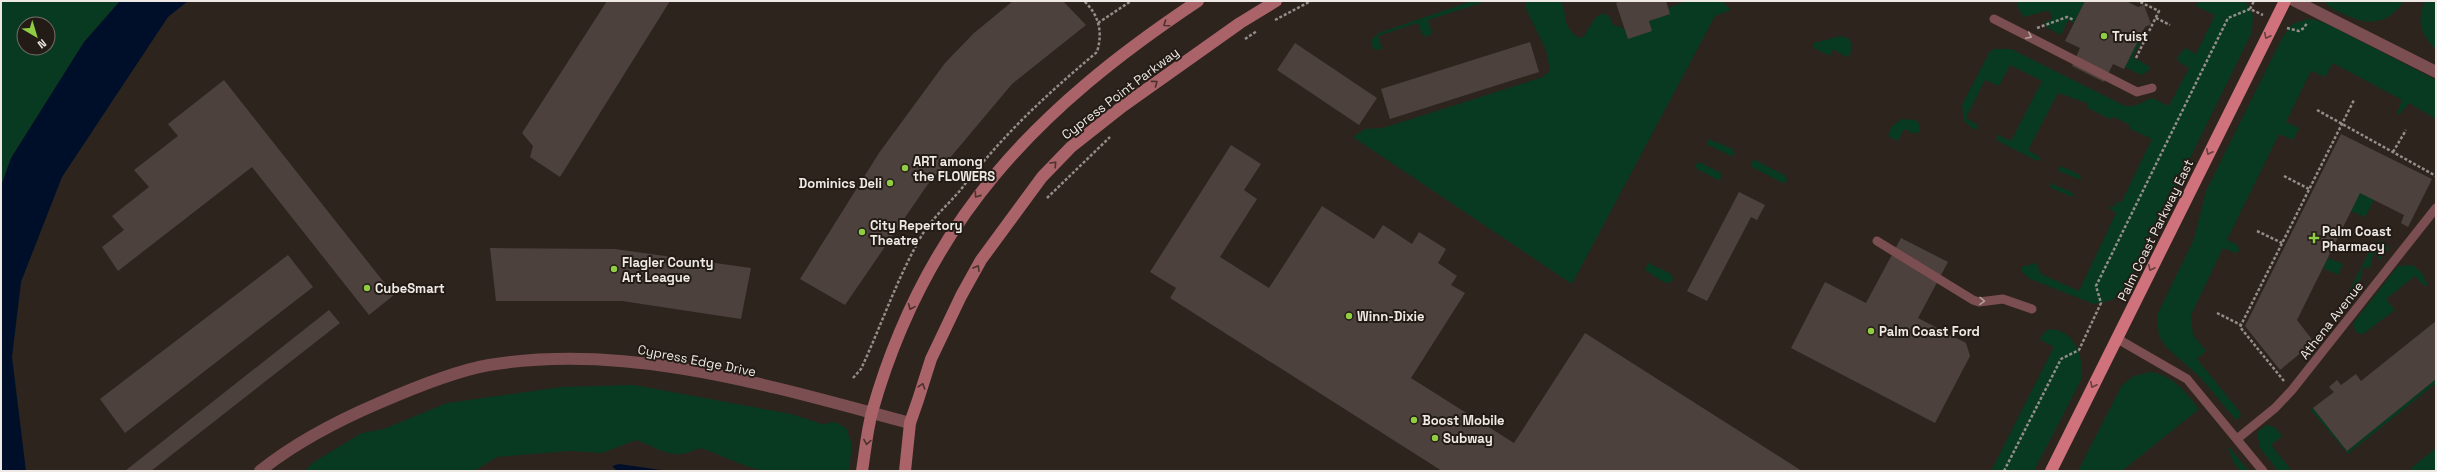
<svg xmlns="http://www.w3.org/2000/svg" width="2437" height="472" font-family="'Space Grotesk',sans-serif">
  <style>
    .green { fill: #083a22; fill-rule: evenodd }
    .water { fill: #000f29 }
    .building { fill: #4d413e }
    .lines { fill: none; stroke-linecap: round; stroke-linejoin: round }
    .path { stroke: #958d88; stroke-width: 2.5; stroke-dasharray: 3 2; stroke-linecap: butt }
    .lane { stroke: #7b4e51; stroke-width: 9 }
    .street { stroke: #7b4e51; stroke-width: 12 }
    .secondary { stroke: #aa6369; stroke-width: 12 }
    .primary { stroke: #cf727b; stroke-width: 12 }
    .oneway { stroke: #4c312e }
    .oneway2 { stroke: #b59c9b }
    .oneway3 { stroke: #683e3e }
    .poi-dot { fill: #8fcd42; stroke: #231b15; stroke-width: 1.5 }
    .labels { text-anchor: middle; stroke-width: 4; stroke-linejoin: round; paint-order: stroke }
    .poi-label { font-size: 13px; font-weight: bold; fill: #efe9e5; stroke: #231b15; text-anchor: start }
    .street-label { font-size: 13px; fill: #efe9e5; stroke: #231b15 }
  </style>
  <rect width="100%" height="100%" fill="#2d241e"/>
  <g class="green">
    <path d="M1 1H120L84 42 11 158 1 186ZM24 24H48V48H24Z"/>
    <path d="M1472 1H1487L1428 20 1432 33 1427 37 1422 34 1418 23 1378 36 1382 48 1380 50 1373 49 1371 40 1379 33Z"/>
    <path d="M1525 1H1561C1569 18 1560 24 1579 38L1584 36 1596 17 1603 13 1610 17 1613 25 1624 28 1628 39 1652 31 1649 21 1670 14 1668 8 1687 1H1722L1731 10 1715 16 1572 284 1353 137 1365 129 1383 128 1543 77 1550 71 1546 50 1525 7Z"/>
    <path d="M2017 1H2085L2074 23 2068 20 2061 35 2046 27 2044 22 2052 19 2049 10 2024 17 2018 8Z"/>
    <path d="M2198 1H2245L2253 15 2252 32 2129 283 2112 300 2094 304 2030 279 2022 272 2021 267 2036 263 2041 274 2079 291 2116 213 2110 209V206L2114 207 2116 203 2113 201 2121 203 2152 139 2130 129V125L2114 117 2110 119 2088 108 2087 103 2058 93 2028 150 2041 158 2039 160 2037 161 1998 141 1996 139 1998 135 2011 141 2042 81 2010 65 1999 86 1985 80 1966 118 1979 126 1975 130 1964 121 1962 105 1989 53 1993 49H2011L2125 106H2134L2152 98 2169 106 2189 68 2179 62 2177 58 2185 48 2196 54 2215 15 2196 6Z"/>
    <path d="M2325 1H2404C2387 26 2366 26 2342 13 2335 10 2329 8 2325 1Z"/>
    <path d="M2425 1H2436V49C2421 36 2416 20 2425 1Z"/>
    <path d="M2308 19 2320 21 2337 29 2436 80V119L2409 103 2399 115 2397 113 2402 100 2333 63 2325 77 2311 71 2286 122 2299 128 2293 140 2279 134 2227 240 2238 245 2239 251 2235 253 2223 248 2191 315 2193 335 2206 351 2197 359 2240 412 2241 416 2236 420 2200 377 2167 348 2159 336 2157 315 2194 239 2206 191 2282 38 2292 24Z"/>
    <path d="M2143 31 2146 32 2133 57 2150 67V70L2141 75 2125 67Z"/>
    <path d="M1840 36 1848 38 1852 44 1850 55 1846 57 1833 49 1830 56 1814 48V43Z"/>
    <path d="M1902 119 1915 120 1919 123 1920 131 1915 134 1904 129 1898 141 1888 136 1892 126Z"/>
    <path d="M1708 139 1733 149 1735 154 1731 156 1708 145Z"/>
    <path d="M1755 160 1786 176 1787 181 1783 183 1752 167 1751 162Z"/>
    <path d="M1699 162 1721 173 1722 178 1718 180 1697 169 1695 165Z"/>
    <path d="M2061 166 2080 175 2081 180 2059 171 2058 169Z"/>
    <path d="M2050 183 2071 192 2074 194 2073 197 2051 188Z"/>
    <path d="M2360 193 2374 200 2365 217 2351 211Z"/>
    <path d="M2378 241 2385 242 2389 248 2379 261 2378 255 2373 254 2370 268 2363 267 2358 290 2345 304 2344 301 2372 246Z"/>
    <path d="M2328 258 2343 264 2338 275 2323 268Z"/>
    <path d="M1648 263 1671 274 1673 279 1671 282 1665 283 1645 270Z"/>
    <path d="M2412 265 2421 272 2428 285 2424 286 2415 276 2386 299 2395 310 2363 334 2357 333 2353 326 2354 322 2398 266Z"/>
    <path d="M2051 329C2077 332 2084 358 2081 380L2034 471H1991L2054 347 2039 339 2046 331Z"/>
    <path d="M2150 372C2173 375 2185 392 2199 409L2122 471H2078L2122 385 2134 376Z"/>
    <path d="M2436 379V383L2348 454 2311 410 2313 408 2347 451Z"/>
    <path d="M634 385 791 414 822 424 835 422 846 428 852 444 849 471H793C783 468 775 472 765 471 741 467 722 454 699 448 672 462 662 449 636 440L602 453 570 451 497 457 474 471H304L314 462 362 433 384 429 447 403 562 387Z"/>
    <path d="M2266 425 2274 427 2281 434V437L2271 445 2292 471H2278L2260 448 2257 432Z"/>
    <path d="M2228 448H2230L2249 471H2240L2234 463Z"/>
    <path d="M2436 448V471H2408Z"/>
  </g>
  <g class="water">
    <path d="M120 1H188L168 17 62 177 21 282 12 357 26 471H1V186L11 158 84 42Z"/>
    <path d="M619 464 668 471H617L612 466Z"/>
  </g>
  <g class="building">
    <path d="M607 1H670L560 177 530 157 533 146 522 133Z"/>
    <path d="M1013 1H1063L1086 25 1012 84 928 184 845 305 800 279 879 153 945 63 974 33Z"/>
    <path d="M1621 1H1666L1670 14 1649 21 1652 31 1628 39 1616 3Z"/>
    <path d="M2085 1H2126L2138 7 2144 5 2151 24 2145 27 2124 69 2113 64 2104 82 2072 66 2080 48 2065 41Z"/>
    <path d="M1530 42 1539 72 1390 119 1381 89Z"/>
    <path d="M1295 43 1377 98 1359 125 1277 70Z"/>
    <path d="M224 80 394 295 369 315 252 167 118 271 102 247 124 230 112 216 149 187 134 170 178 136 168 124Z"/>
    <path d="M2341 134 2432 179 2408 227 2401 223 2404 215 2360 193 2297 320 2314 342 2280 370 2245 326Z"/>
    <path d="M1231 145 1261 164 1244 190 1257 199 1220 257 1269 288 1322 206 1374 239 1383 225 1412 244 1419 232 1446 249 1438 263 1457 276 1451 285 1465 293 1411 378 1514 443 1585 333 1802 471H1442L1170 298 1176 288 1150 272Z"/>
    <path d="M1739 192 1765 205 1757 220 1751 217 1707 301 1687 291Z"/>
    <path d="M1901 238 1948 262 1918 318 1966 343 1970 356 1935 423 1791 348 1825 282 1866 303Z"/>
    <path d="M490 248 615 249 751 268 741 319 622 301H496Z"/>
    <path d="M288 255 313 287 125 433 100 399Z"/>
    <path d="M329 310 340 323 151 471H125Z"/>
    <path d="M2436 321V379L2347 451 2313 408 2334 392 2329 387 2337 380 2341 385 2356 374 2361 381Z"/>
  </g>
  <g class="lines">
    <g class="path">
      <path d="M2250 9 2254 1"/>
      <path d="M2156 18 2170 25"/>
      <path d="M1275 20 1311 1"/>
      <path d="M1098 23 1131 1"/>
      <path d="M2037 28 2067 17 2074 20"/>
      <path d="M2287 28 2299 31 2304 28 2307 23"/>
      <path d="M1245 39 1257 31"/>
      <path d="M2136 58 2159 11 2138 1"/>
      <path d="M2317 110 2436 176"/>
      <path d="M2393 152 2406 130"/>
      <path d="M2284 176 2309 189"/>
      <path d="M1047 198 1110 137"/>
      <path d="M2257 231 2282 243"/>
      <path d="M2217 313 2241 325"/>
      <path d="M853 378 861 369C882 324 897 278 922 235 934 215 952 202 965 184 1008 130 1045 96 1097 52 1103 32 1099 15 1084 1"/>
      <path d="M2284 381 2240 327 2354 100"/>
      <path d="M2004 471 2061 359 2079 350 2101 303 2096 286 2228 18 2250 9 2263 15"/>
    </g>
    <g class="lane">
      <path d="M1994 19 2137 92 2152 88"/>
      <path d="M1877 241 1973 300 1979 302 2003 299 2032 309"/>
      <path d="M2116 338 2187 379 2263 471"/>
      <path d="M2237 439 2275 408 2292 390 2436 208"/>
    </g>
    <g class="street">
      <path d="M2295 1 2436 72"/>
      <path d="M260 471C296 442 337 421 379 403 411 389 455 371 489 365 630 342 774 387 910 423"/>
    </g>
    <g class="secondary">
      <path d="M862 471C865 452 867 431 872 412 926 221 1037 108 1198 1"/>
      <path d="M905 471 910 423 918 400 931 359 961 296 981 260 1042 177 1071 147 1123 106 1240 23 1276 1"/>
    </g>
    <path class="primary" d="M2051 471 2285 1"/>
  </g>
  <defs><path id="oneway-chevron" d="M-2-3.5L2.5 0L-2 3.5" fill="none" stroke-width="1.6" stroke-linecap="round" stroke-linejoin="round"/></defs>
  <g class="oneway">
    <use href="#oneway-chevron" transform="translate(1166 24) rotate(145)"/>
    <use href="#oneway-chevron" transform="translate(1155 83) rotate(-36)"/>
    <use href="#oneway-chevron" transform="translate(1054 164) rotate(-47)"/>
    <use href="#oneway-chevron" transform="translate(977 195) rotate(125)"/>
    <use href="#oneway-chevron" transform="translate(977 268) rotate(-60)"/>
    <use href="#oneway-chevron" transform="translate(911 307) rotate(114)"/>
    <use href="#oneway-chevron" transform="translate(922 386) rotate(-72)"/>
    <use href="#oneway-chevron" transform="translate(867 442) rotate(100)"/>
  </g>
  <g class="oneway2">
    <use href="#oneway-chevron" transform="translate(2029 36) rotate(27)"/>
    <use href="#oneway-chevron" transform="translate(1982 301) rotate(1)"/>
  </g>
  <g class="oneway3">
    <use href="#oneway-chevron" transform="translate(2267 36) rotate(116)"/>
    <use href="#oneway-chevron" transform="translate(2209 152) rotate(116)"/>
    <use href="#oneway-chevron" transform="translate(2151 268) rotate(116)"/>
    <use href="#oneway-chevron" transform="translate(2093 385) rotate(116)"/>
  </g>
  <g class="poi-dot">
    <circle cx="2104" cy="36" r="4"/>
    <circle cx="905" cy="168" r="4"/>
    <circle cx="890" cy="183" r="4"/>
    <circle cx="862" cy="232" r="4"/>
    <path d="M2312 232h4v4h4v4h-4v4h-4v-4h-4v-4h4z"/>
    <circle cx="614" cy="269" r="4"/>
    <circle cx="367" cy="288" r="4"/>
    <circle cx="1349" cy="316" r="4"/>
    <circle cx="1871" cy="331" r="4"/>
    <circle cx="1414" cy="420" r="4"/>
    <circle cx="1435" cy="438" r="4"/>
  </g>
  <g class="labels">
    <g class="poi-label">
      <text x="2112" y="41">Truist</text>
      <text x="913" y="166">ART among<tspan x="913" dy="15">the FLOWERS</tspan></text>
      <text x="882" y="188" text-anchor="end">Dominics Deli</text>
      <text x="870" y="230">City Repertory<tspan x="870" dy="15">Theatre</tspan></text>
      <text x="2322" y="236">Palm Coast<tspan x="2322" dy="15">Pharmacy</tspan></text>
      <text x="622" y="267">Flagler County<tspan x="622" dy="15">Art League</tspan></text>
      <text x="375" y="293">CubeSmart</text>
      <text x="1357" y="321">Winn-Dixie</text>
      <text x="1879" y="336">Palm Coast Ford</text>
      <text x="1422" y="425">Boost Mobile</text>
      <text x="1443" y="443">Subway</text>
    </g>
    <g class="street-label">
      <text transform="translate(1120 93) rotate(-37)" y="5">Cypress Point Parkway</text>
      <text transform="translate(2155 230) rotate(-64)" y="5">Palm Coast Parkway East</text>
      <text transform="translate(2331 320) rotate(-52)" y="5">Athena Avenue</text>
      <text transform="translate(697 360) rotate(11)" y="5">Cypress Edge Drive</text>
    </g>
  </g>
  <rect width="2437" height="472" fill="none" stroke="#efe9e5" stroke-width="4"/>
  <g transform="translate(36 36) rotate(142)"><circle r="19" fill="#231b15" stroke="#756d68"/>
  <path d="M0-3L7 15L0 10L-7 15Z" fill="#8fcd42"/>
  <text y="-6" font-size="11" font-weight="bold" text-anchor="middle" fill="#efe9e5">N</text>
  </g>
</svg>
